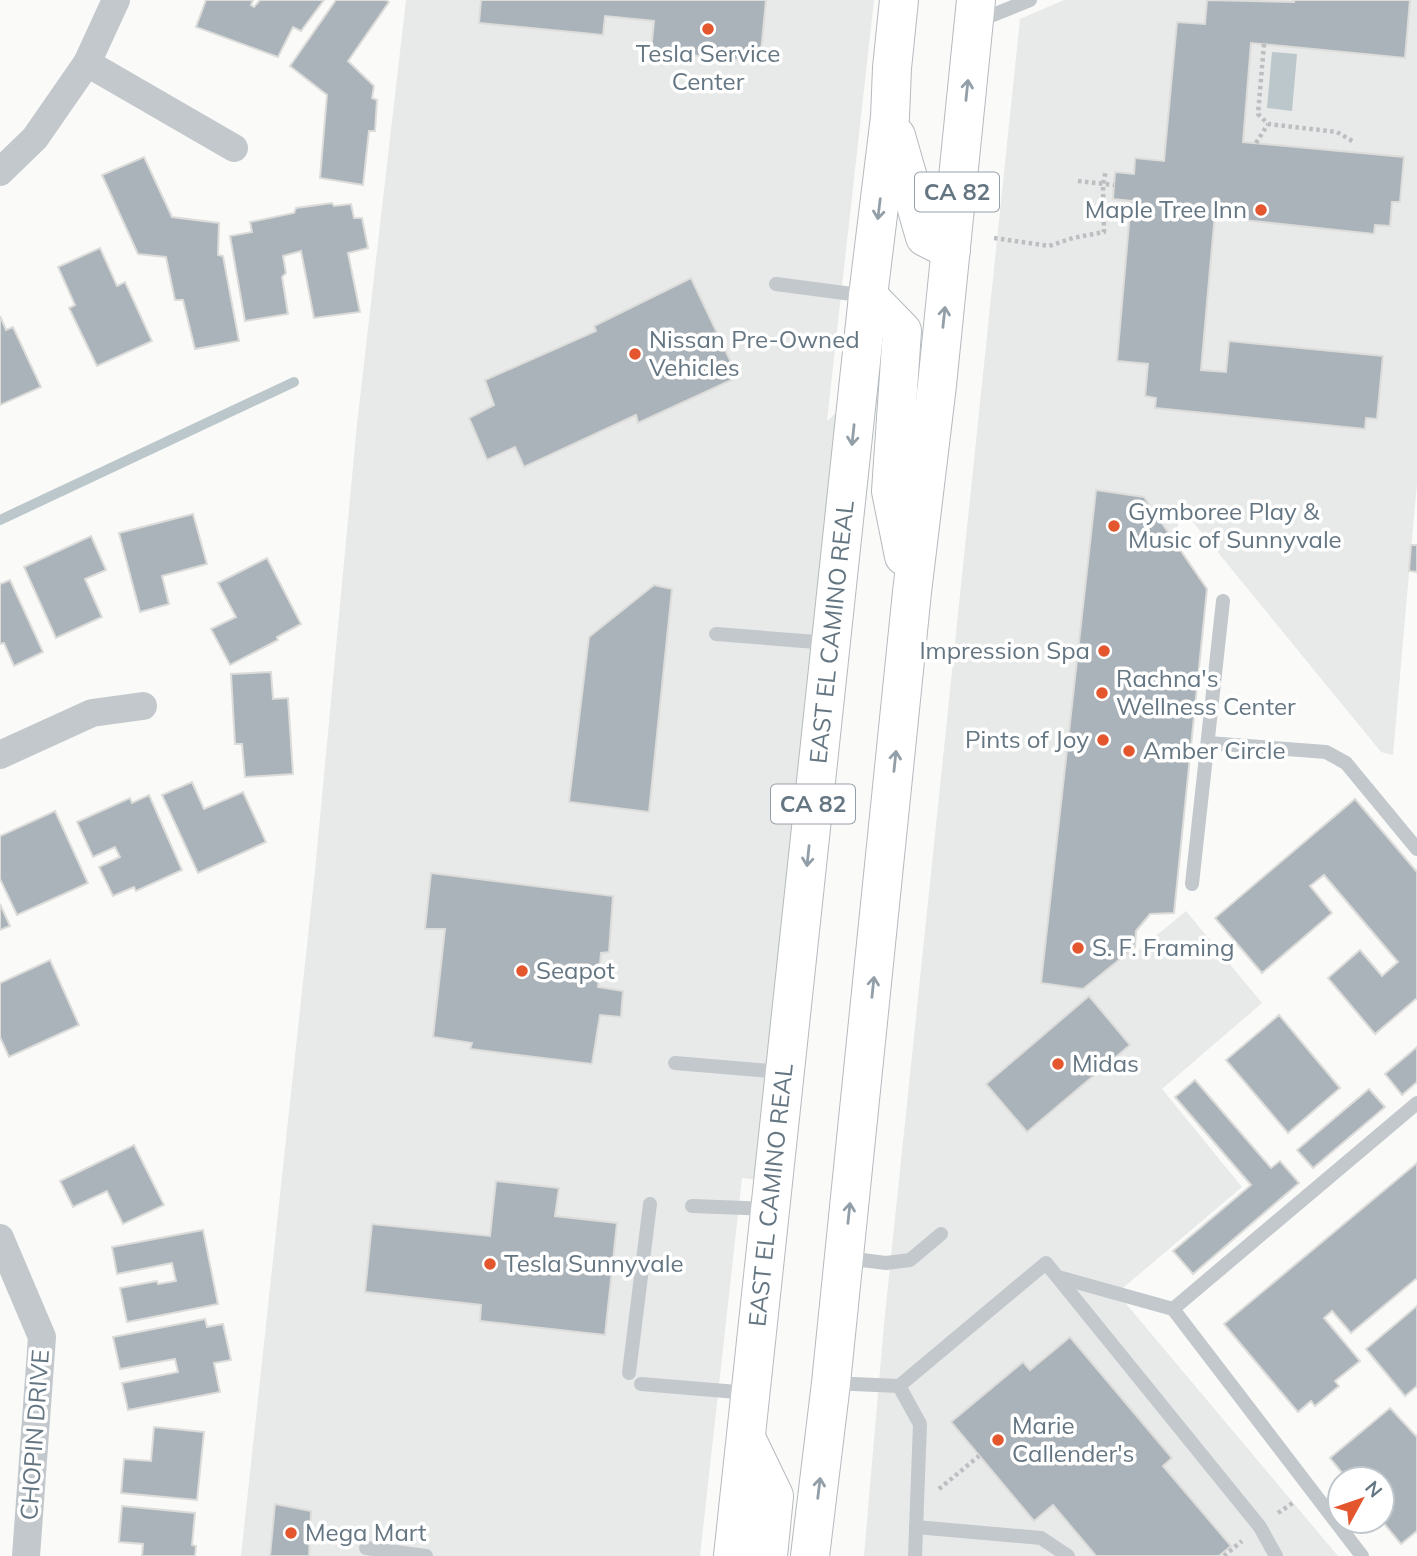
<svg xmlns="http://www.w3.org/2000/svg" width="1417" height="1556" font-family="Mulish,sans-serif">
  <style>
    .built { fill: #e8e9e9 }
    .water { fill: #bbc7cb }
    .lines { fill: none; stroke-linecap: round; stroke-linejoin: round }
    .stream { stroke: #bbc7cb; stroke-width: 10 }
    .building { fill: #aab3b9; stroke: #dcdcda; stroke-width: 2 }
    .primary-casing { stroke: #b5babe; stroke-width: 40 }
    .path { stroke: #bbbfc2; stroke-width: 4.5; stroke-dasharray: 3.5 3.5; stroke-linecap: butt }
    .lane { stroke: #c3c8cc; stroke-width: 14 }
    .street { stroke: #c3c8cc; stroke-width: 28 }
    .primary { stroke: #fff; stroke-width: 38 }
    .oneway { stroke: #939fa8 }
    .poi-dot { fill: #e4572e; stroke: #fff; stroke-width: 2.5 }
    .labels { text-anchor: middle; stroke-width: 7; stroke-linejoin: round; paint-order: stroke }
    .shield { fill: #fff; stroke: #939fa8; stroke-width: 2 }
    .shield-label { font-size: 23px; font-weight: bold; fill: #657683 }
    .poi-label { font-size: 24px; fill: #657683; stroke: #fff; text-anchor: start }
    .street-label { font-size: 24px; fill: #657683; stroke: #fff }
  </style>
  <rect width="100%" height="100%" fill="#fafaf8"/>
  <g class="built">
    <path d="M406 0H874L827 421 857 395 773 1181 742 1178 700 1556H241L315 871 357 424Z"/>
    <path d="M1064 0H1417V483L1393 755 1381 752 1180 506 1134 954 1186 911 1262 1003 1162 1089 1242 1187 1117 1293 1338 1556H864L884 1324 1020 19Z"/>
  </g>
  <path class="water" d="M1272 52 1297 54 1292 111 1267 108Z"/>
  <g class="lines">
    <path class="stream" d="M0 520 294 382"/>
  </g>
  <g class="building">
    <path d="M206 0H253L251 5 254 7 260 0H324L301 31 293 27 278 57 196 27Z"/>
    <path d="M336 0H386L389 2 348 61 374 86 372 98 377 100 375 131H369L363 185 320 178 327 95 290 66Z"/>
    <path d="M481 0H766L760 62 651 51 654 21 605 16 603 35 479 23Z"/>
    <path d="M1207 0 1294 2V0H1410L1405 58 1251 43 1243 142 1404 157 1400 202H1392L1390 226 1375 225 1374 234 1215 217 1214 224 1201 370 1226 372 1229 341 1383 356 1377 419 1366 418 1365 429 1155 408 1156 398 1145 396 1148 364 1117 361 1131 201 1113 199 1115 172 1134 174 1135 158 1164 161 1177 22 1205 24Z"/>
    <path d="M144 157 172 217 219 223 218 255 223 256 239 341 195 349 183 300H175L166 257 138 254 102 175Z"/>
    <path d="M332 203 334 206 351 204 354 218H362L368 248 348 253 360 312 314 318 301 251 283 256 286 273 282 277 288 314 245 321 230 236 252 232 250 222 294 213 296 208Z"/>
    <path d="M100 248 117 286 125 282 152 341 97 366 69 308 75 305 58 267Z"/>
    <path d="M691 278 738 377 638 423 636 415 524 467 515 447 487 460 469 418 494 405 485 380 596 331 594 326Z"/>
    <path d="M0 316 6 330 13 327 41 387 0 405Z"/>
    <path d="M1096 490 1144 497 1207 589 1174 913 1150 914 1136 931 1135 947 1083 989 1041 983Z"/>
    <path d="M193 514 207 564 162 576 169 604 140 612 119 533Z"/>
    <path d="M91 536 106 570 85 579 102 617 56 638 24 567Z"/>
    <path d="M1411 545H1417V572L1409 571Z"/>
    <path d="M267 558 301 624 277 637 278 640 230 665 211 629 236 617 218 583Z"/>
    <path d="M10 580 43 652 14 666 4 643 0 644V584Z"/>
    <path d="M654 585 672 589 649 812 569 802 589 637Z"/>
    <path d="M271 672 273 699 288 698 293 774 245 777 242 744H235L231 674Z"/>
    <path d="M192 782 204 809 243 792 266 842 198 873 162 795Z"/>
    <path d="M149 795 182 870 136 891 134 887 113 896 99 867 120 857 115 847 93 857 77 822 130 798 132 803Z"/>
    <path d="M1355 799 1417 872V998L1375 1034 1328 978 1360 950 1382 976 1398 962 1324 875 1310 886 1332 913 1262 973 1215 918Z"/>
    <path d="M55 811 88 883 17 915 0 879V836Z"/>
    <path d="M431 873 613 896 609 952 601 953 598 987 623 991 621 1017 600 1015 592 1064 470 1049 472 1043 433 1037 445 929H425Z"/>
    <path d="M0 904 10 926 0 930Z"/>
    <path d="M50 960 79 1025 9 1057 0 1037V983Z"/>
    <path d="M1089 996 1130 1045 1027 1132 986 1084Z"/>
    <path d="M1279 1015 1340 1088 1288 1133 1226 1060Z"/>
    <path d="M1417 1047V1082L1402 1095 1385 1074Z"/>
    <path d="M1195 1080 1271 1168 1280 1161 1299 1183 1193 1274 1173 1251 1251 1185 1175 1097Z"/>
    <path d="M1369 1089 1385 1107 1313 1168 1297 1150Z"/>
    <path d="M134 1145 164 1205 123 1224 107 1191 73 1207 60 1181Z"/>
    <path d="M1417 1163V1278L1351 1333 1332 1311 1324 1318 1360 1361 1335 1381 1339 1386 1315 1406 1311 1401 1298 1412 1224 1324Z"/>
    <path d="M496 1181 559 1188 555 1216 617 1223 605 1335 480 1321 481 1305 365 1292 372 1224 490 1236Z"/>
    <path d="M203 1230 218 1304 127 1322 120 1288 157 1281 158 1284 176 1281 172 1263 117 1274 112 1247Z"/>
    <path d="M1417 1306V1386L1405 1396 1366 1349Z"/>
    <path d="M205 1319 207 1327 223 1324 231 1360 214 1363 220 1392 128 1410 122 1383 178 1372 175 1359 120 1369 113 1337Z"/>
    <path d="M1070 1337 1172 1458 1163 1466 1231 1546 1219 1556H1096L1053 1505 1034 1521 951 1422 1023 1362 1030 1370Z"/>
    <path d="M1390 1408 1417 1437V1531L1401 1544 1382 1521V1479H1347L1330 1458Z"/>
    <path d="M154 1427 204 1432 197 1500 121 1493 124 1459 151 1461Z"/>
    <path d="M275 1504 311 1511 309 1556H270Z"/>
    <path d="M122 1506 195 1513 192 1545 196 1546 195 1556H142L143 1544 119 1542Z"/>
  </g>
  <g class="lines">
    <g class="primary-casing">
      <g id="primary">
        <path d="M896 136 925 237 951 250"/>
        <path d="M868 296 902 331 891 491 904 556"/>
        <path d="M746 1438 774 1496 768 1556"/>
        <path d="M733 1556 868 296 890 117 892 68 899 0"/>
        <path d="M810 1556 831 1383 912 592 937 385 976 0"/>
      </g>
    </g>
    <g class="path">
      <path d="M1264 44 1258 114 1268 124 1337 132 1354 142"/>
      <path d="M1256 143 1268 124"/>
      <path d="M1078 181 1114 185"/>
      <path d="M994 238 1049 246 1073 238 1104 232 1103 185 1106 170"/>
      <path d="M939 1489 979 1456"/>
      <path d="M1278 1513 1294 1502"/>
      <path d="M1224 1556 1242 1541"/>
    </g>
    <g class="lane">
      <path d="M978 21 1030 0"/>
      <path d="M776 284 867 296"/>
      <path d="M716 634 829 643"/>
      <path d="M1208 743 1326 752 1346 763 1417 849"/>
      <path d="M1192 884 1223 601"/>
      <path d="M675 1063 783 1072"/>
      <path d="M692 1206 768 1209"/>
      <path d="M846 1258 886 1263 910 1260 941 1234"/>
      <path d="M1058 1277 1173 1309"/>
      <path d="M629 1373 650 1204"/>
      <path d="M831 1383 899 1386 1046 1263 1260 1527 1276 1556"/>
      <path d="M641 1384 749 1393"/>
      <path d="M899 1386 920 1424 915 1556"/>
      <path d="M916 1527 1041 1538 1068 1556"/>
      <path d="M366 1548 426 1556"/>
      <path d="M1362 1556 1173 1309 1417 1103"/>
    </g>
    <g class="street">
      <path d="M87 63 234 148"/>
      <path d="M0 172 35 138 87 63 116 0"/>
      <path d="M0 755 92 713 143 706"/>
      <path d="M0 1238 42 1337 26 1556"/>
    </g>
    <use href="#primary" class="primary"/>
  </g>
  <defs><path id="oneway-shaft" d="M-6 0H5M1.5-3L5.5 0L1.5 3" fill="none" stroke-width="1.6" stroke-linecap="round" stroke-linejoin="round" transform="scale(1.75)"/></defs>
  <g class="oneway">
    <use href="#oneway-shaft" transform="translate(967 90) rotate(-84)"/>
    <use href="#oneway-shaft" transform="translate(879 209) rotate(97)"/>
    <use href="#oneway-shaft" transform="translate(944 317) rotate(-84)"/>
    <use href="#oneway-shaft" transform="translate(853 435) rotate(96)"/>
    <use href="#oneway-shaft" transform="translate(895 761) rotate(-84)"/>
    <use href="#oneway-shaft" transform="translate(808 856) rotate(96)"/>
    <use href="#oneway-shaft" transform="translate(873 987) rotate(-84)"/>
    <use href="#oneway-shaft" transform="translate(849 1213) rotate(-84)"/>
    <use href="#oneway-shaft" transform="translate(819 1488) rotate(-83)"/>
  </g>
  <g class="poi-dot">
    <circle cx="708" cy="29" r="7"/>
    <circle cx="1261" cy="210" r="7"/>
    <circle cx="635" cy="354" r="7"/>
    <circle cx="1114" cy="526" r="7"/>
    <circle cx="1104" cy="651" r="7"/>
    <circle cx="1102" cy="693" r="7"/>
    <circle cx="1103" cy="740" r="7"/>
    <circle cx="1129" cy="751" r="7"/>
    <circle cx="1078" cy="948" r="7"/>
    <circle cx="522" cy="971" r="7"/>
    <circle cx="1058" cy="1064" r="7"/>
    <circle cx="490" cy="1264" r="7"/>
    <circle cx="998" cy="1440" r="7"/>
    <circle cx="291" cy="1533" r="7"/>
  </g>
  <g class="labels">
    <g class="shield">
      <rect x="915" y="172.5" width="84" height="39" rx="5"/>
      <rect x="771" y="784.5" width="84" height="39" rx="5"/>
    </g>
    <g class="shield-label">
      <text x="957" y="200">CA 82</text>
      <text x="813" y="812">CA 82</text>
    </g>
    <g class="poi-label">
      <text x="708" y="62" text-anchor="middle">Tesla Service<tspan x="708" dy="28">Center</tspan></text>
      <text x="1247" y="218" text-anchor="end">Maple Tree Inn</text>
      <text x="649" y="348">Nissan Pre-Owned<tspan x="649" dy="28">Vehicles</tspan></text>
      <text x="1128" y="520">Gymboree Play &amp;<tspan x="1128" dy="28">Music of Sunnyvale</tspan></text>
      <text x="1090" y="659" text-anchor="end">Impression Spa</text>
      <text x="1116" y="687">Rachna's<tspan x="1116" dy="28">Wellness Center</tspan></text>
      <text x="1089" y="748" text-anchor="end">Pints of Joy</text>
      <text x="1143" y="759">Amber Circle</text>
      <text x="1092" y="956">S. F. Framing</text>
      <text x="536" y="979">Seapot</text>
      <text x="1072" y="1072">Midas</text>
      <text x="504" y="1272">Tesla Sunnyvale</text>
      <text x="1012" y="1434">Marie<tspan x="1012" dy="28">Callender's</tspan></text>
      <text x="305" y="1541">Mega Mart</text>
    </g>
    <g class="street-label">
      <text transform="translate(832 632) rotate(-84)" y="8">EAST EL CAMINO REAL</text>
      <text transform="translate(771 1195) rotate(-84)" y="8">EAST EL CAMINO REAL</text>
      <text transform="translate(35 1435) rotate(-86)" y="8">CHOPIN DRIVE</text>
    </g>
  </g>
  <g transform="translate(1361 1500) rotate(50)"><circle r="33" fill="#ffffff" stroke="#c1c8cd" stroke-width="2"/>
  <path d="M0-5L12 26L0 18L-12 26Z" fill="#e4572e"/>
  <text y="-10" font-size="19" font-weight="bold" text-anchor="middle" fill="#657683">N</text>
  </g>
</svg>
